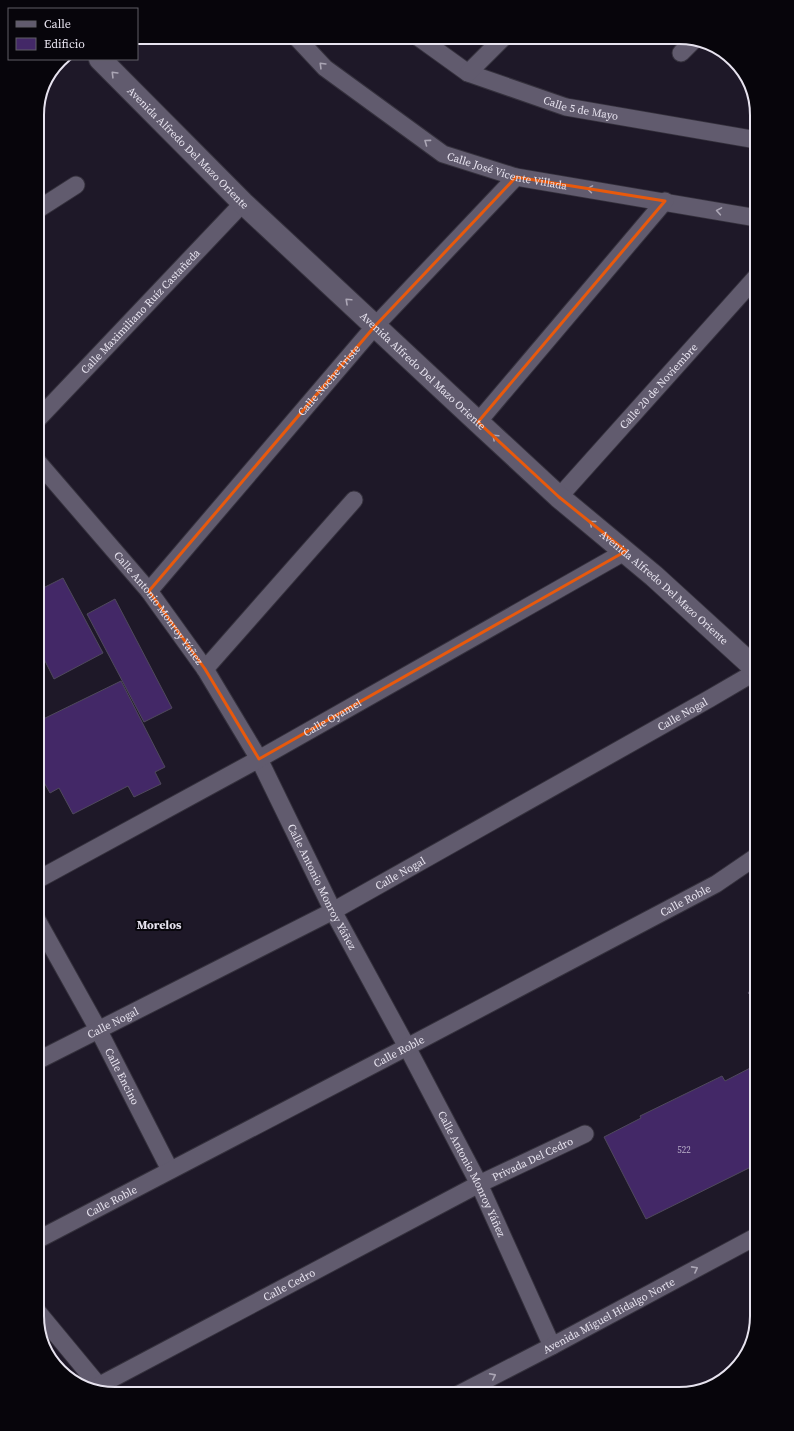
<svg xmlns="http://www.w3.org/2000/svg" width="794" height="1431" font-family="'Source Serif 4',serif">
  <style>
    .building { fill: #432867; stroke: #4f495c }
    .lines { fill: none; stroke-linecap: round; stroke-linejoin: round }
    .minor-casing { stroke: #35313d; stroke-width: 19 }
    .tertiary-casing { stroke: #35313d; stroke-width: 24 }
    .minor { stroke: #615b6e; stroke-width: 17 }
    .tertiary { stroke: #615b6e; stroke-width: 22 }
    .oneway { stroke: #aba6b5 }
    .marked { fill: none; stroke: #e8590c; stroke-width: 3; stroke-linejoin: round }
    .labels { text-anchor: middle; stroke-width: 4; stroke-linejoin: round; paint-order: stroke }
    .number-label { font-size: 9px; fill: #beb4cd }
    .street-label { font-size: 11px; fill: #e7e3ef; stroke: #07050b }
    .neighbourhood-label { font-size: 12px; font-weight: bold; fill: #e7e3ef; stroke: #07050b }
    .rim { fill: none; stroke: #e7e3ef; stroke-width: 2 }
  </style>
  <rect width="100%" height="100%" fill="#1e1828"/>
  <g class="building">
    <path d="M63 578 103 653 54 679 41 653 37 655V591Z"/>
    <path d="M115 599 172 708 144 722 87 614Z"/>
    <path d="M121 681 165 767 155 772 161 784 134 797 128 786 73 814 59 788 50 793 41 777 37 780V722Z"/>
    <path d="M757 982V1001L748 993Z"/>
    <path d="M757 1045V1056L752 1052Z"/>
    <path d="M756 1065 757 1164 646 1219 604 1137 641 1118 640 1116 722 1076 725 1081Z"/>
  </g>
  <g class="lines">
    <g class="minor-casing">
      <g id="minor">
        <path id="s1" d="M296 37 325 68 443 154 516 177 757 218"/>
        <path id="s2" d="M418 37 468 73 566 107 757 140"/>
        <path d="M681 53 694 40"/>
        <path d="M468 73 504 37"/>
        <path d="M37 210 76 185"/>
        <path id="s3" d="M37 420 243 203"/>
        <path d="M478 422 665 201"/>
        <path id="s4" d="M37 461 149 591 205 669 259 759 333 911 407 1047 479 1184 552 1346"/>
        <path id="s5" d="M559 497 757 276"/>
        <path id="s6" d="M149 591 375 326 516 177"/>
        <path d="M205 669 354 500"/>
        <path id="s7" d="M37 880 259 759 626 551"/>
        <path id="s8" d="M37 920 99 1031 170 1170"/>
        <path id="s9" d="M37 1061 333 911 709 699 757 671"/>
        <path id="s10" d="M37 1240 407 1047 716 884 757 856"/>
        <path d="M37 1311 104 1392"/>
        <path id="s11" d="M100 1385 479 1184 585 1134"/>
        <path id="s12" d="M459 1394 552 1346 757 1236"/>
      </g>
    </g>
    <g class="tertiary-casing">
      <g id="tertiary">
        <path id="s13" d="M100 59 243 203 478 422 559 497 654 576 757 670"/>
      </g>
    </g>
    <use href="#minor" class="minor"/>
    <use href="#tertiary" class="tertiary"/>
  </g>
  <defs><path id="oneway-chevron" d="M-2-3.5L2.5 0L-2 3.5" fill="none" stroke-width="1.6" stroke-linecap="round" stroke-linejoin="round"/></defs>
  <g class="oneway">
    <use href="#oneway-chevron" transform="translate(322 65) rotate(-135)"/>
    <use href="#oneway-chevron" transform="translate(114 74) rotate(-135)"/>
    <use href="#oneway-chevron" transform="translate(427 142) rotate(-144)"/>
    <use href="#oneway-chevron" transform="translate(590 189) rotate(-171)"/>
    <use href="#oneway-chevron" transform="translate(719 211) rotate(-170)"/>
    <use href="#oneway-chevron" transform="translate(348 301) rotate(-137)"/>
    <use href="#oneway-chevron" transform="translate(495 437) rotate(-137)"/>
    <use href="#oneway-chevron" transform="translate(592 523) rotate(-141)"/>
    <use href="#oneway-chevron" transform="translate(695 1269) rotate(-28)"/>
    <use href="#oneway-chevron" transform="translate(493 1376) rotate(-27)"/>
  </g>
  <path class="marked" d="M516 177 665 201 478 422 559 497 626 551 259 759 205 669 149 591 375 326Z"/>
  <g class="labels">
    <g class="number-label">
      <text x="684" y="1153">522</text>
    </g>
    <g class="street-label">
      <text dy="4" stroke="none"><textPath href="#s2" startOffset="180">Calle 5 de Mayo</textPath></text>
      <text dy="4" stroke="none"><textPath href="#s13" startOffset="125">Avenida Alfredo Del Mazo Oriente</textPath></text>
      <text dy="4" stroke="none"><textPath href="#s1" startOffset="255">Calle José Vicente Villada</textPath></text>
      <text dy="4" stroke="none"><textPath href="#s3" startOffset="150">Calle Maximiliano Ruíz Castañeda</textPath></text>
      <text dy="4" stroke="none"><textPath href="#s13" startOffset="449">Avenida Alfredo Del Mazo Oriente</textPath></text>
      <text dy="4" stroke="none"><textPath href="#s6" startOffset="277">Calle Noche Triste</textPath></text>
      <text dy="4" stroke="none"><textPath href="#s5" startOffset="149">Calle 20 de Noviembre</textPath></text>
      <text dy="4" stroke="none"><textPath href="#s13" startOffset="773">Avenida Alfredo Del Mazo Oriente</textPath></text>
      <text dy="4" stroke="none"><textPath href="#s4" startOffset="191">Calle Antonio Monroy Yáñez</textPath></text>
      <text dy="4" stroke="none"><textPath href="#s9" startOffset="733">Calle Nogal</textPath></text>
      <text dy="4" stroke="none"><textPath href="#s7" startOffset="337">Calle Oyamel</textPath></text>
      <text dy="4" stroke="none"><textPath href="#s9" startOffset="409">Calle Nogal</textPath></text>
      <text dy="4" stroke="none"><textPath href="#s4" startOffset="515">Calle Antonio Monroy Yáñez</textPath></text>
      <text dy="4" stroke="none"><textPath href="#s10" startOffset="732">Calle Roble</textPath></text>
      <text dy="4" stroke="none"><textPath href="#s9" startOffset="85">Calle Nogal</textPath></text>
      <text dy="4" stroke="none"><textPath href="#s10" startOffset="408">Calle Roble</textPath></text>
      <text dy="4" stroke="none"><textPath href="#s8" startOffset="178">Calle Encino</textPath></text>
      <text dy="4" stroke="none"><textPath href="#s11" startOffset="488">Privada Del Cedro</textPath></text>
      <text dy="4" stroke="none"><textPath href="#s4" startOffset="839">Calle Antonio Monroy Yáñez</textPath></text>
      <text dy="4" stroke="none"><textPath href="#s10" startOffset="84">Calle Roble</textPath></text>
      <text dy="4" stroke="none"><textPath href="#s11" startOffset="214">Calle Cedro</textPath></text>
      <text dy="4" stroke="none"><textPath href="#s12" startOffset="169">Avenida Miguel Hidalgo Norte</textPath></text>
    </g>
    <g class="neighbourhood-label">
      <text x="159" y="929">Morelos</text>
    </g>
  </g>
  <path d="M0 0H794V1431H0ZM115 44H679A71 71 0 0 1 750 115V1316A71 71 0 0 1 679 1387H115A71 71 0 0 1 44 1316V115A71 71 0 0 1 115 44Z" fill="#07050b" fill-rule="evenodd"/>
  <path class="rim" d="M115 44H679A71 71 0 0 1 750 115V1316A71 71 0 0 1 679 1387H115A71 71 0 0 1 44 1316V115A71 71 0 0 1 115 44Z"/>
  <rect x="8" y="8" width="130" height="52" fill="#07050b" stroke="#615e66"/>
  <rect x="16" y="21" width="20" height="6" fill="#615b6e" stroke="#615e66"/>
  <text x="44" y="28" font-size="12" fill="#e7e3ef">Calle</text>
  <rect x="16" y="38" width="20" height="12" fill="#432867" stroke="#615e66"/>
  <text x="44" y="48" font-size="12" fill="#e7e3ef">Edificio</text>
</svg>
